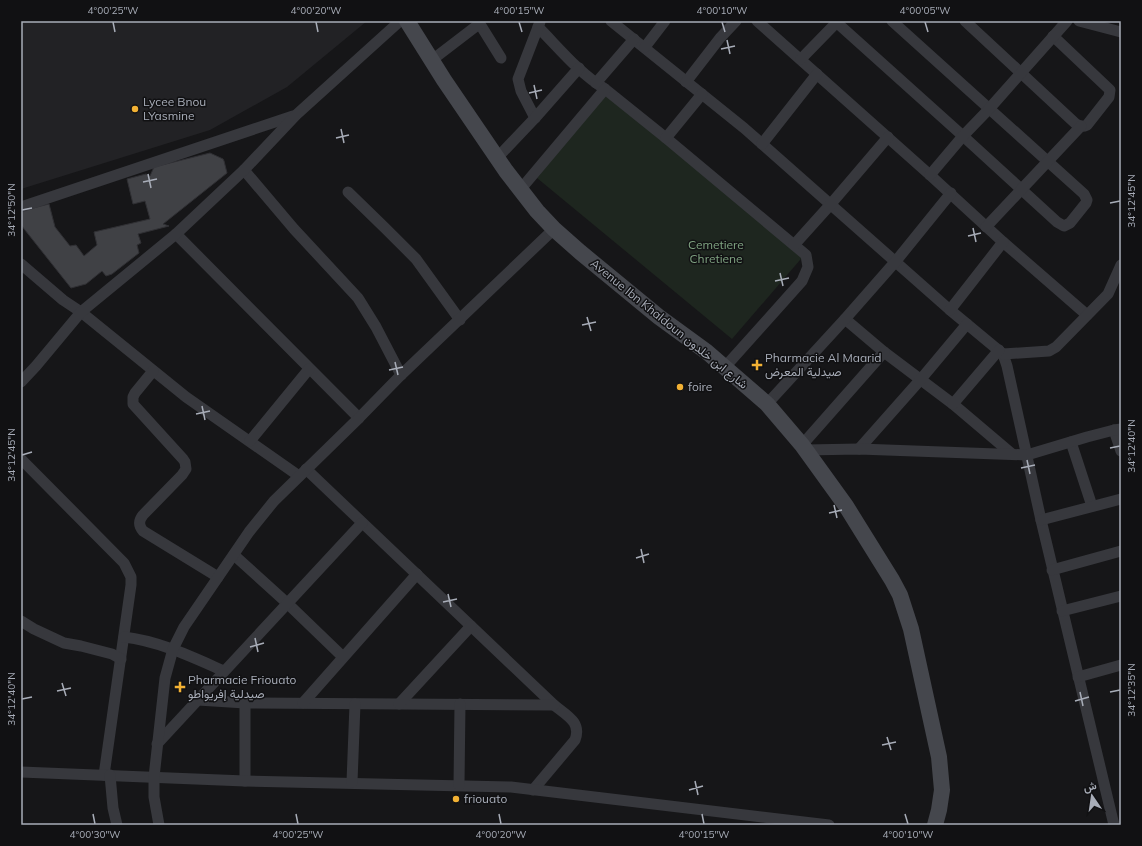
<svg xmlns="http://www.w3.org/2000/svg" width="1142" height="846" font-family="Mulish,Vazirmatn,sans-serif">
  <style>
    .built { fill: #222225 }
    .green { fill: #1e261f }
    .building { fill: #404145; stroke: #303034 }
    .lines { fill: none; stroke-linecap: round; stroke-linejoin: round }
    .street { stroke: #37383d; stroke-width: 11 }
    .secondary { stroke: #45474d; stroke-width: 16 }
    .ticks { fill: none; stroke: #a8adb8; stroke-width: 1.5 }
    .poi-dot { fill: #f2b134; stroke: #111113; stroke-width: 1.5 }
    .labels { text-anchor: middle; stroke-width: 3; stroke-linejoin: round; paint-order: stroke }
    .poi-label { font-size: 12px; fill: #a8adb8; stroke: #111113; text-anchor: start }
    .park-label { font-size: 12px; fill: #7fa381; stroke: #111113 }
    .street-label { font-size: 12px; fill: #a8adb8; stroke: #111113 }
    .neatline { fill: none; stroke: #a8adb8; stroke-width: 1.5 }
    .ticks-label { font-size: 10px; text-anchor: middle; fill: #a8adb8 }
  </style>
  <rect width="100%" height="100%" fill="#161618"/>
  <path class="built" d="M21 21H367L287 87 210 130 21 189Z"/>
  <path class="green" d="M609 89 806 253 732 339 537 178Z"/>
  <path class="building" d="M210 153 223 159 224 161 227 173 163 224 169 226 138 234 141 243 137 245 139 253 112 274 106 276 102 271 86 284 71 288 21 225V211L49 204 55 227 70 246 76 245 84 256 97 245 94 232 150 219 145 201 133 204 127 179 146 174 150 176 154 167Z"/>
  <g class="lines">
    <g class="street">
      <path d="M478 21 501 58"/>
      <path d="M611 21 744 128 950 310 1003 354 1007 366 1041 520 1114 825"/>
      <path d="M757 21 930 175 1003 242 1087 315"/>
      <path d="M835 21 963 136 1057 222 1064 226 1070 223 1086 203 1087 200 1084 194 892 21"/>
      <path d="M965 21 1076 124C1080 127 1083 127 1087 125L1109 97 1110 90 1053 36"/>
      <path d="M1079 21 1121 32"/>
      <path d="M538 27C559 48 579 73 605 89L666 138 806 255 808 267 802 281 725 367"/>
      <path d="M645 47 665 21"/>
      <path d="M801 59 838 21"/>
      <path d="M432 60 479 24"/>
      <path d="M686 82 720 38 736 21"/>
      <path d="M596 83 634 39"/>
      <path d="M535 118 521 91 518 79 540 22"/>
      <path d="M666 138 702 94"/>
      <path d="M762 144 817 74"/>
      <path d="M498 157 535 118 579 68"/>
      <path d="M244 170 294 229 358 298 376 327 401 375"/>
      <path d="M930 175 963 136 989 109 1067 21"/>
      <path d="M520 190 605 89"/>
      <path d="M348 192 385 228 416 259 460 320"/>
      <path d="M21 207 293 116"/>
      <path d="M986 227 1081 126"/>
      <path d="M176 234 359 418"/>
      <path d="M794 245 830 205 888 137"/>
      <path d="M21 264 63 300 81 312 186 397 299 476"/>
      <path d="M950 310 1003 242"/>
      <path d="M845 319 884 352 953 404 1012 454"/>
      <path d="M1003 354 1049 351 1056 347 1108 294 1121 265"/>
      <path d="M153 371 135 393 133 397V404L183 459 185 462 186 469 182 475 143 515C139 520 138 525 143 531L218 577"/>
      <path d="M21 382 36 366 81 312 176 234 244 170 296 115 400 21"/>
      <path d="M767 404 845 319 896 261 951 193"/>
      <path d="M953 404 999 350"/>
      <path d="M1114 430 1121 451"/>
      <path d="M250 441 309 369"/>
      <path d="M1071 442 1092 506"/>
      <path d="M802 445 884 352"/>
      <path d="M859 449 921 379 967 324"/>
      <path d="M806 450 859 449 1027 455 1087 437 1114 430 1121 429"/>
      <path d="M21 459 124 563 131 577V585L104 775"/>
      <path d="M306 469 554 705C566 715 582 722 575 740L533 790"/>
      <path d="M1041 520 1121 499"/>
      <path d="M234 555 287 603 343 657"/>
      <path d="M1052 570 1121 551"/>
      <path d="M1062 611 1121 596"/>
      <path d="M21 621 34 629 64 643 81 646 112 654 121 659"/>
      <path d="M124 637C159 641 192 657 224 671"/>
      <path d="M1078 677 1121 665"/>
      <path d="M198 700 245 703 554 705"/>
      <path d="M245 703V781"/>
      <path d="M303 703 417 574"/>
      <path d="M399 704 471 626"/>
      <path d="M157 744 362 523"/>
      <path d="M21 772 245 781 511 787 829 825"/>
      <path d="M110 775 113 808 117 825"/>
      <path d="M352 782 355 704"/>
      <path d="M459 785 460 704"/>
      <path d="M159 825 154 797V777L165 678 173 649 184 627 249 532 274 501 359 418 401 375 554 229"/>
    </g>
    <path class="secondary" d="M407 21 444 80 506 171 537 211 554 229 580 252 659 317 707 352 767 404 802 445 846 506 892 580 900 595 911 629 939 757 942 790 939 810 935 825"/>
  </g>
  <path class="ticks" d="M113 22 115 32M316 22 318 32M519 22 522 32M722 22 725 32M925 22 928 32M727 40 730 54M721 49 735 46M534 85 537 99M529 93 542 90M341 129 344 143M336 138 349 135M148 174 151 188M143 182 157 179M1110 203 1120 201M22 210 32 208M973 228 976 242M968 236 981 233M780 273 783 286M775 281 789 278M587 317 591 331M582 325 596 322M395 362 398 375M389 370 403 367M202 406 205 420M196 414 210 411M1110 448 1120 446M22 455 32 452M1027 460 1030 474M1021 468 1035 465M834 505 837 518M829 513 842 510M641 549 644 563M636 558 649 554M448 594 451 607M443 602 457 599M255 638 258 652M250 647 264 643M62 683 66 696M57 691 71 688M1080 692 1083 706M1110 692 1120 690M22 699 32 697M1075 701 1089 697M887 737 891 750M882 745 896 742M695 781 698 795M689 790 703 786M93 814 95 824M296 814 298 824M499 814 501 824M702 814 704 824M905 814 908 824"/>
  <g class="poi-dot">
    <circle cx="135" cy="109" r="4"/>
    <path d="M755 359h4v4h4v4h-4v4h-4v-4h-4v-4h4z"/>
    <circle cx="680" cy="387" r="4"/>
    <path d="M178 681h4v4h4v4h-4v4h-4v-4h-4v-4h4z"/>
    <circle cx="456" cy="799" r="4"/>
  </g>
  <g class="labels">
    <g class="poi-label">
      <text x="143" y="106">Lycee Bnou<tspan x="143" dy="14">LYasmine</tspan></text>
      <text x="765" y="362">Pharmacie Al Maarid<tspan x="765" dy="14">صيدلية المعرض</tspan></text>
      <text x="688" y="391">foire</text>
      <text x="188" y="684">Pharmacie Friouato<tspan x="188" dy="14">صيدلية إفريواطو</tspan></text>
      <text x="464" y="803">friouato</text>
    </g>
    <g class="park-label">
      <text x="716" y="249">Cemetiere<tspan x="716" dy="14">Chretiene</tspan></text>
    </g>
    <g class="street-label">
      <text transform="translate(669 324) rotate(39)" y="4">Avenue Ibn Khaldoun شارع ابن خلدون</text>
    </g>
  </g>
  <rect width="1142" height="846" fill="none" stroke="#111113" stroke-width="44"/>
  <g transform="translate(1092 796) rotate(347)" stroke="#111113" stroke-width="3" paint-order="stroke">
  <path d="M0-3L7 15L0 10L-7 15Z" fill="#a8adb8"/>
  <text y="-6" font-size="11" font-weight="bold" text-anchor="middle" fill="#a8adb8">ش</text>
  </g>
  <rect x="22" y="22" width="1098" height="802" class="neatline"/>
  <g class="ticks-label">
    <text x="113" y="14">4°00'25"W</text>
    <text x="316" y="14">4°00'20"W</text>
    <text x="519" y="14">4°00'15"W</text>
    <text x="722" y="14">4°00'10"W</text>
    <text x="925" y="14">4°00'05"W</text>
    <text transform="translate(1131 201) rotate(-90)" y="4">34°12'45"N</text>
    <text transform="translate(11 210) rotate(-90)" y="4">34°12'50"N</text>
    <text transform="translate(1131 446) rotate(-90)" y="4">34°12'40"N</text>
    <text transform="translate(11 455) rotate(-90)" y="4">34°12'45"N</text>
    <text transform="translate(1131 690) rotate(-90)" y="4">34°12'35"N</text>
    <text transform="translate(11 699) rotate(-90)" y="4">34°12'40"N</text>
    <text x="95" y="838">4°00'30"W</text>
    <text x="298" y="838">4°00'25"W</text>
    <text x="501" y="838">4°00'20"W</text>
    <text x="704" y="838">4°00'15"W</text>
    <text x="908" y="838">4°00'10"W</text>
  </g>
</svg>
